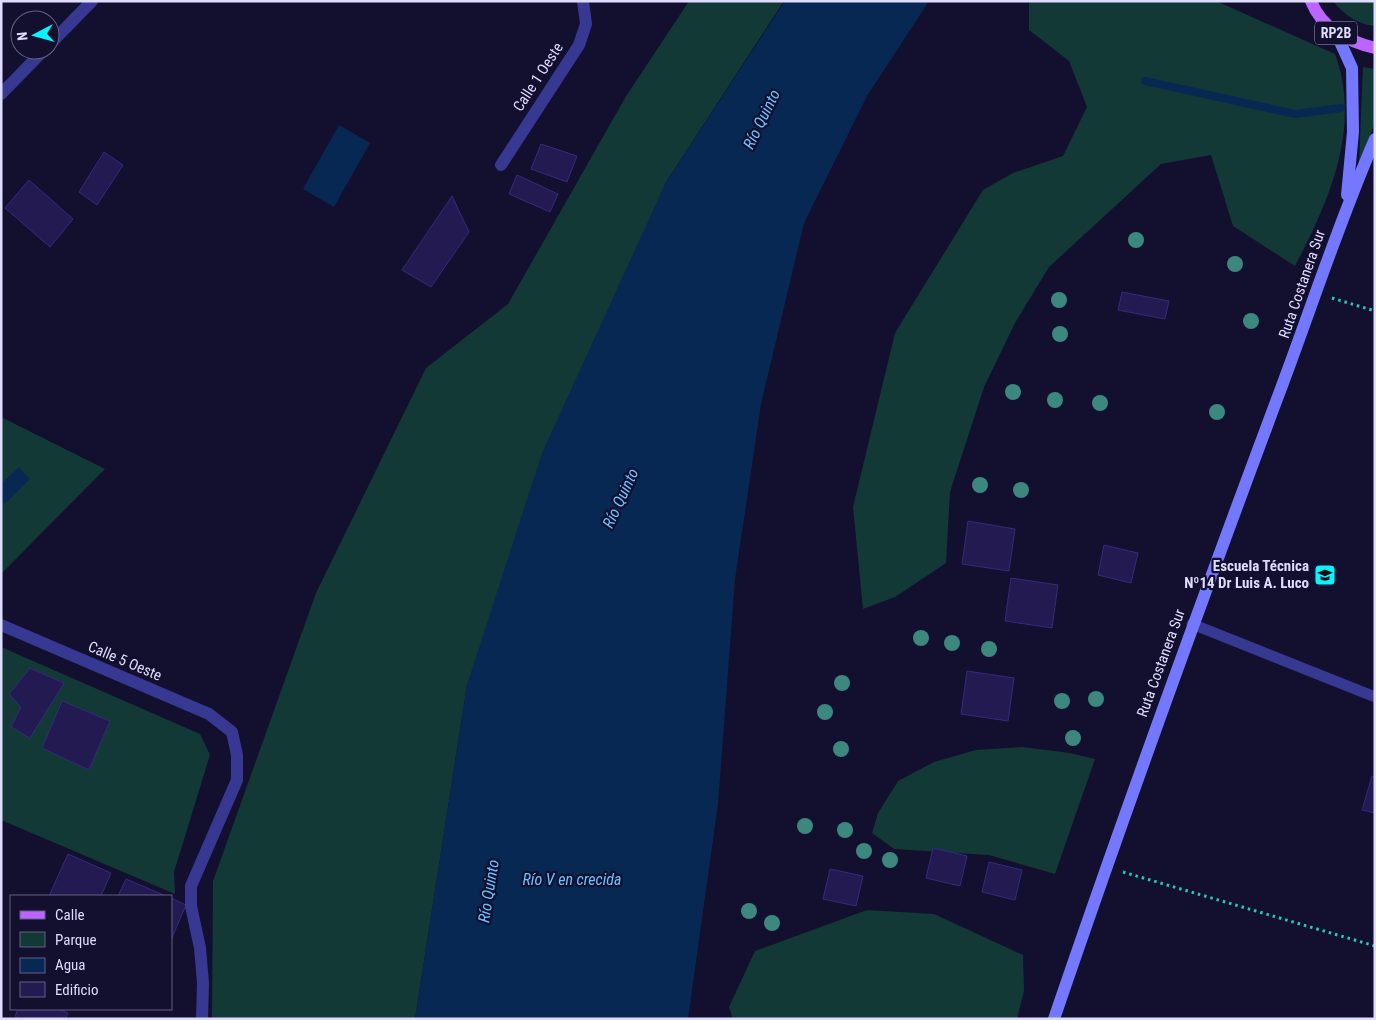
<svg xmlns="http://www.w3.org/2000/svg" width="1376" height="1020" font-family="'Roboto Condensed',sans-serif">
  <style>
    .green { fill: #123936 }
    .water { fill: #082854 }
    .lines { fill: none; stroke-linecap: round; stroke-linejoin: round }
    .stream { stroke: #082854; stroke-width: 8 }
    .building { fill: #221a51; stroke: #362a7f }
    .path { stroke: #25cbb7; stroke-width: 3; stroke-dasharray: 2.5 4; stroke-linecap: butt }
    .lane { stroke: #363892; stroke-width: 11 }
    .street { stroke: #363892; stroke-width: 12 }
    .secondary { stroke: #7478ff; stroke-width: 12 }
    .primary { stroke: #bc64ff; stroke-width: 12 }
    .tree { fill: #3c887f }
    .labels { text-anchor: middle; stroke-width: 4.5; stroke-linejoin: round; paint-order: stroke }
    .shield { fill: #130f2f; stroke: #a29fc1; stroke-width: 1 }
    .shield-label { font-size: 14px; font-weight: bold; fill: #dfddff }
    .street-label { font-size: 15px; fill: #dfddff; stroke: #130f2f }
    .poi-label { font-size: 15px; font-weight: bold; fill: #dfddff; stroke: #130f2f; text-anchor: end }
    .water-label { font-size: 16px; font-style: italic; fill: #6bc3ff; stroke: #130f2f }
  </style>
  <rect width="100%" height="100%" fill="#130f2f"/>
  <g class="green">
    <path d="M689 1H784L666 182 467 685 415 1019H212L213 881 316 593 426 368 508 304 625 98Z"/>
    <path d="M1029 1H1216L1335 54C1362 127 1329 201 1295 266L1233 226 1211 155 1161 164 1049 267 1015 323 984 387 950 492 946 563 895 597 863 609 853 507 895 333 983 190 1013 173 1063 156 1087 107 1069 61 1029 30Z"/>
    <path d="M1333 1H1375V26C1357 24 1344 15 1333 1Z"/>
    <path d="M1363 67 1375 69V123L1359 163Z"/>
    <path d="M1 417 105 469 1 574Z"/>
    <path d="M1 647 200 734 210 755 174 872 175 894 1 820Z"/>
    <path d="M1022 747 1070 753 1095 759 1055 874 989 855 894 849 872 833 878 813 898 781 934 762 976 750Z"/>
    <path d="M867 910 934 914 1023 955 1024 991 1017 1019H733L729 1007 755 951Z"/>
  </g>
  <g class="water">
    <path d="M785 1H929L867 96 804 223 761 404 735 579 718 804 688 1019H415L467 685 542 453 666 182Z"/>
    <path d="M339 125 370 143 334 207 303 189Z"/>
    <path d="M19 467 30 479 5 504 1 500V484Z"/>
  </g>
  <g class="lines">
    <path class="stream" d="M1145 81 1295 114 1341 108"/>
  </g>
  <g class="building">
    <path d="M541 144 577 156 567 182 531 169Z"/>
    <path d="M104 152 123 165 97 205 79 192Z"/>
    <path d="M517 175 558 194 550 212 509 194Z"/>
    <path d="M29 180 73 219 50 247 5 208Z"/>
    <path d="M452 196 469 232 431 287 402 270Z"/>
    <path d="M1122 292 1169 301 1165 319 1118 310Z"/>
    <path d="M968 521 1015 529 1009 571 962 564Z"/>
    <path d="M1104 545 1138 553 1131 583 1098 575Z"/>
    <path d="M1011 578 1058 585 1052 628 1005 621Z"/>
    <path d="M30 668 64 683 30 738 11 727 21 707 9 694Z"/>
    <path d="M967 671 1014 678 1008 721 961 714Z"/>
    <path d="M62 701 110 721 89 770 42 748Z"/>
    <path d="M1372 776 1375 777V813L1362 810Z"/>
    <path d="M933 848 967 856 960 886 926 878Z"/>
    <path d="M68 854 111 873 101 896H49Z"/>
    <path d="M989 862 1022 870 1015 900 982 892Z"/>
    <path d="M830 869 863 876 856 906 823 899Z"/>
    <path d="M126 879 166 896H118Z"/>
    <path d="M171 898 186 905 171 940Z"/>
    <path d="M18 1009H59L68 1013 65 1019H20L15 1016Z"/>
  </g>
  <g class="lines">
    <g class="path">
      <path d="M1332 298 1375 311"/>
      <path d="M1123 872 1375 946"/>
    </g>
    <path class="lane" d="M1192 624 1375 697"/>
    <g class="street">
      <path d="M50 44 92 1"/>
      <path d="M1 94 44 50"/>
      <path d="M501 165 579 45 586 24 583 1"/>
      <path d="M1 625 209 714 232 732 237 755V780L191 886V906L200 948 203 983 202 1019"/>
    </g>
    <g class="secondary">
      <path d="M1336 33 1352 68 1353 132 1347 195"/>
      <path d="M1054 1019C1125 811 1200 605 1277 399 1310 312 1338 224 1375 139"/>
    </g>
    <path class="primary" d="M1311 1C1322 29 1347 41 1375 48"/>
  </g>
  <g class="tree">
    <circle cx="1136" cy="240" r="8"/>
    <circle cx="1235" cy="264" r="8"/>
    <circle cx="1059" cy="300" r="8"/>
    <circle cx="1251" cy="321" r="8"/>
    <circle cx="1060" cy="334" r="8"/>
    <circle cx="1013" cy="392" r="8"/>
    <circle cx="1055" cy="400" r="8"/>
    <circle cx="1100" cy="403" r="8"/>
    <circle cx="1217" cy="412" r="8"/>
    <circle cx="980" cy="485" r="8"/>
    <circle cx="1021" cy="490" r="8"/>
    <circle cx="921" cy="638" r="8"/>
    <circle cx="952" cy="643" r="8"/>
    <circle cx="989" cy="649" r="8"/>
    <circle cx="842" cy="683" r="8"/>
    <circle cx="1096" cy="699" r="8"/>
    <circle cx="1062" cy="701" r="8"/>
    <circle cx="825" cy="712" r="8"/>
    <circle cx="1073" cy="738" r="8"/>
    <circle cx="841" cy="749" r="8"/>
    <circle cx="805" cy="826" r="8"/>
    <circle cx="845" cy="830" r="8"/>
    <circle cx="864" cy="851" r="8"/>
    <circle cx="890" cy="860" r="8"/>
    <circle cx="749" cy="911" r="8"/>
    <circle cx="772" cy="923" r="8"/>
  </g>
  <defs>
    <g id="school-square" transform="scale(1.125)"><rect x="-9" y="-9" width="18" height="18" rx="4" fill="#09f4ff" stroke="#130f2f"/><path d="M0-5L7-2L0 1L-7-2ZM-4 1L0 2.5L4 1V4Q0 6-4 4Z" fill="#111"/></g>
  </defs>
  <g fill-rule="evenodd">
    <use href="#school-square" x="1325" y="575"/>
  </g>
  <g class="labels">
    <rect class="shield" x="1315" y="21.5" width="42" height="23" rx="4"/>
    <g class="shield-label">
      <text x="1336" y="38">RP2B</text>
    </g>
    <g class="street-label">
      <text transform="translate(538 77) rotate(-57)" y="5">Calle 1 Oeste</text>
      <text transform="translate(1302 284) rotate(-71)" y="5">Ruta Costanera Sur</text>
      <text transform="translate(125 661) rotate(23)" y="5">Calle 5 Oeste</text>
      <text transform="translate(1161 663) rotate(-70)" y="5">Ruta Costanera Sur</text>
    </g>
    <g class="poi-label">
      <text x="1309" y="571">Escuela Técnica<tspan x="1309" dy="17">Nº14 Dr Luis A. Luco</tspan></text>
    </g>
    <g class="water-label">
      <text transform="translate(761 119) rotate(-64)" y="6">Río Quinto</text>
      <text transform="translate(620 498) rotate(-65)" y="6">Río Quinto</text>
      <text x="572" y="885">Río V en crecida</text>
      <text transform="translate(488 891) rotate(-81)" y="6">Río Quinto</text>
    </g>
  </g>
  <rect width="1376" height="1020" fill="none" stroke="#dfddff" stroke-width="5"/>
  <rect x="10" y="895" width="162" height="115" fill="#130f2f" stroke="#656182"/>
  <rect x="20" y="911" width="25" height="8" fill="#bc64ff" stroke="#656182"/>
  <text x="55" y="920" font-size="15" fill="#dfddff">Calle</text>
  <rect x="20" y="932" width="25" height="15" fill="#123936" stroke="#656182"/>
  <text x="55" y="945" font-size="15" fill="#dfddff">Parque</text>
  <rect x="20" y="958" width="25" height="15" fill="#082854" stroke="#656182"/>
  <text x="55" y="970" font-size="15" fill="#dfddff">Agua</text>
  <rect x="20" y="982" width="25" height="15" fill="#221a51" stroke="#656182"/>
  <text x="55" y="995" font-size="15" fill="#dfddff">Edificio</text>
  <g transform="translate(35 35) rotate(264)"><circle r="24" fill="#130f2f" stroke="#656182"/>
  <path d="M0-4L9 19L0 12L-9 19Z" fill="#09f4ff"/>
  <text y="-8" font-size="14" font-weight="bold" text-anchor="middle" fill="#dfddff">N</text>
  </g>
</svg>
